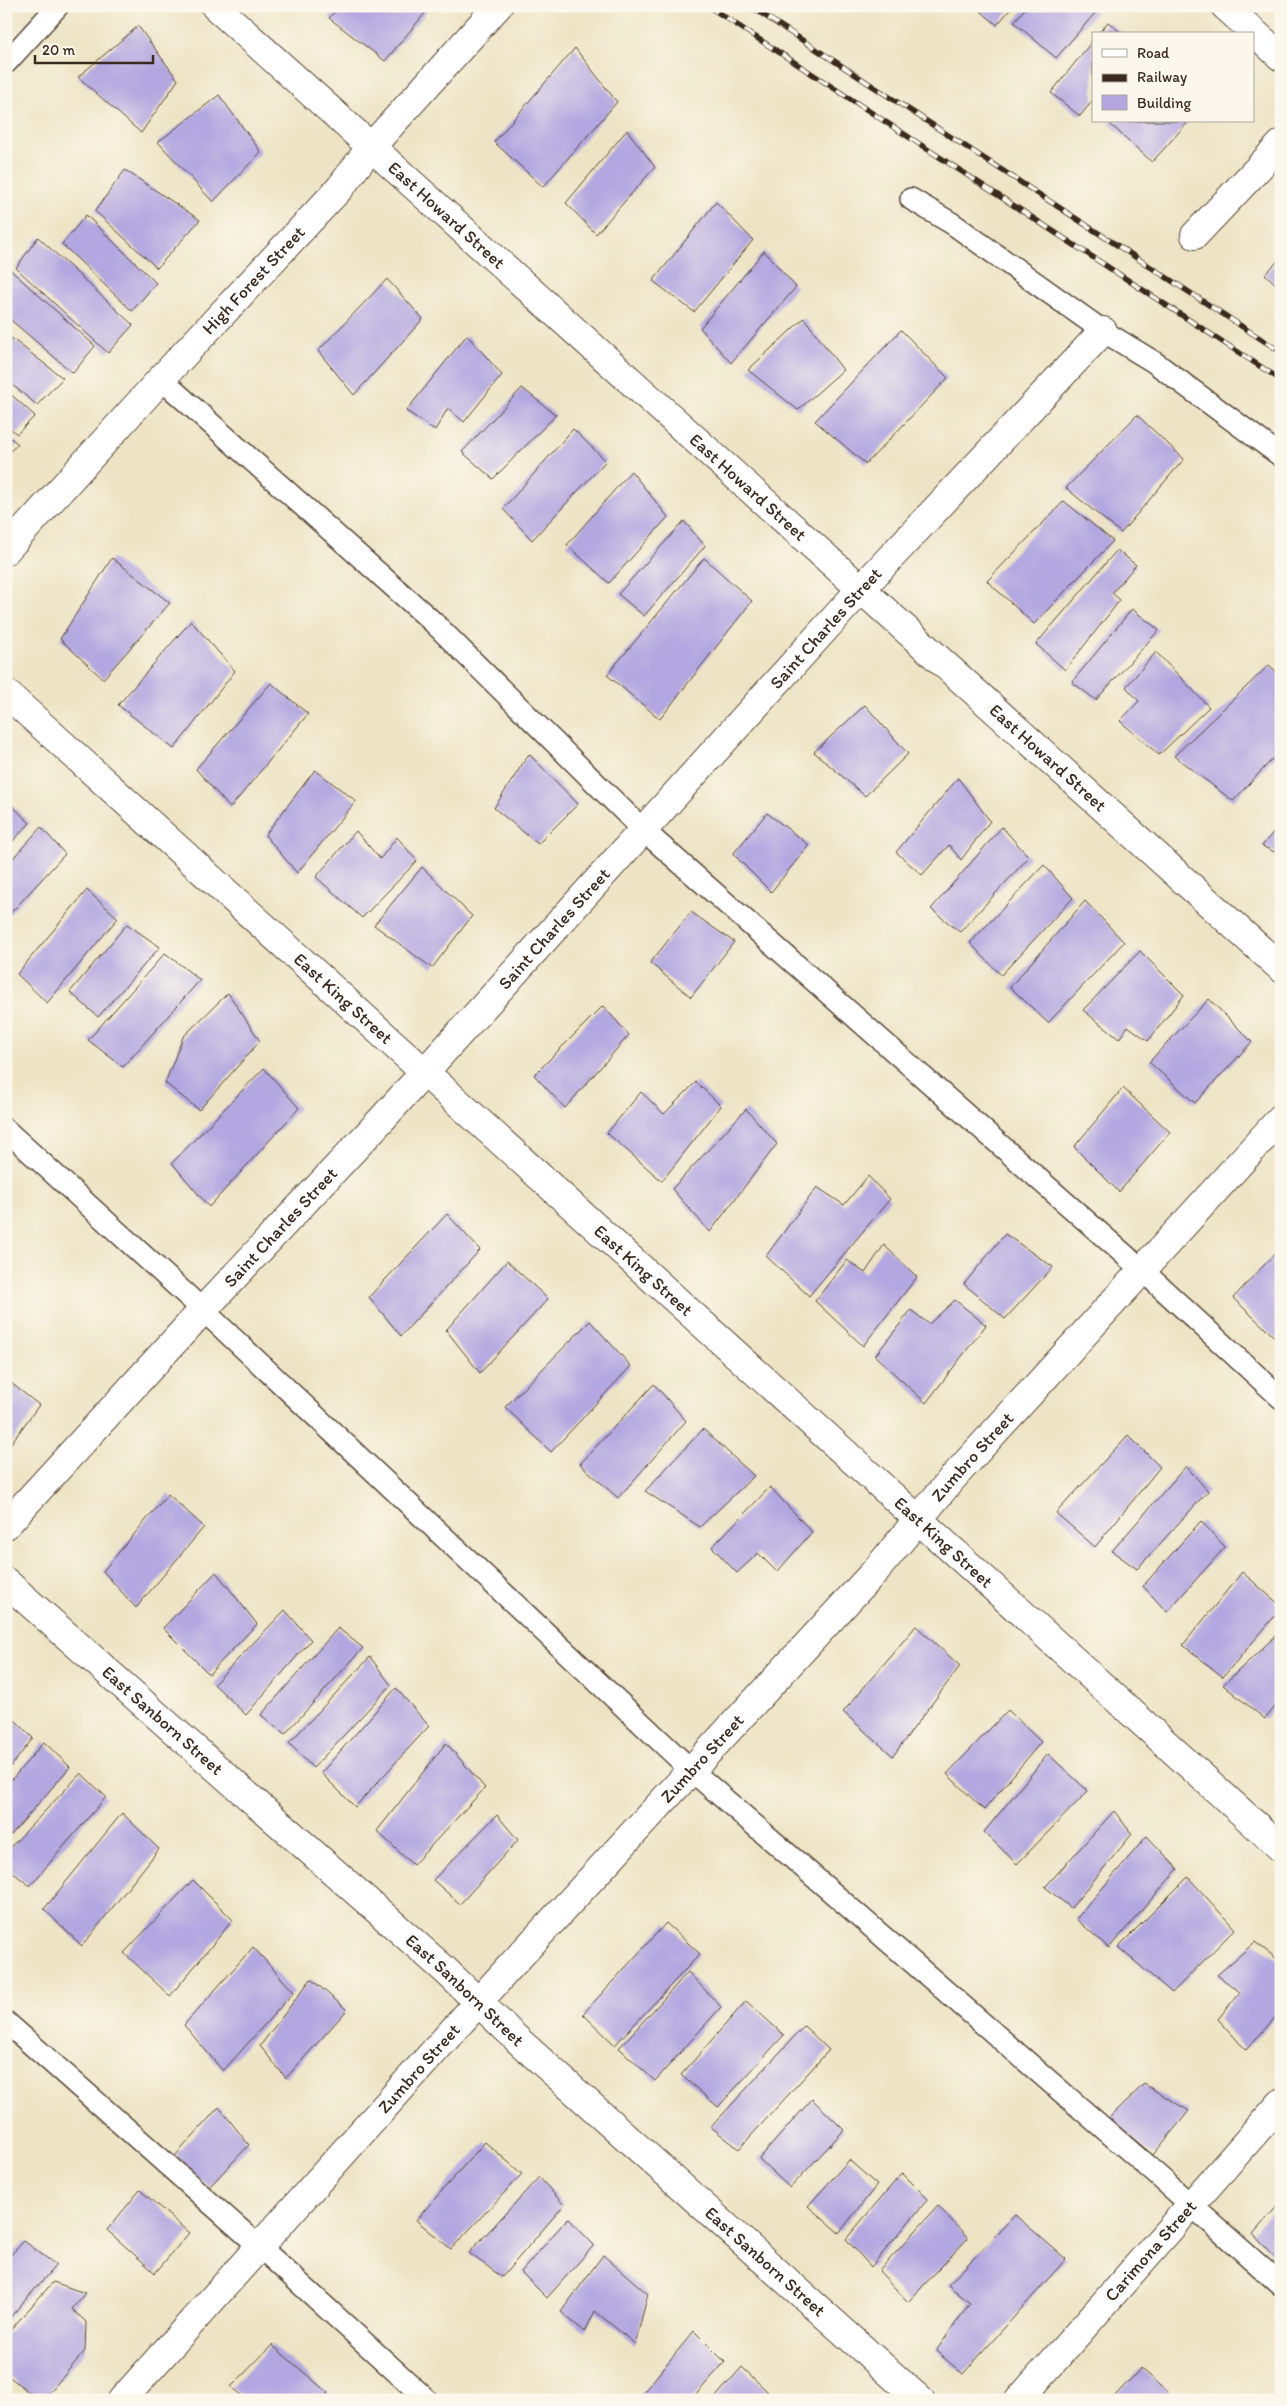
<svg xmlns="http://www.w3.org/2000/svg" width="1287" height="2406" font-family="Itim,sans-serif">
  <style>
    .building { fill: #b2a7e0 }
    .lines { fill: none; stroke-linecap: round; stroke-linejoin: round }
    .service-casing { stroke: #564637; stroke-width: 24 }
    .minor-casing { stroke: #564637; stroke-width: 30 }
    .tertiary-casing { stroke: #564637; stroke-width: 30 }
    .service { stroke: #fff; stroke-width: 21 }
    .minor { stroke: #fff; stroke-width: 28 }
    .tertiary { stroke: #fff; stroke-width: 28 }
    .rail-casing { stroke: #3b2a1e; stroke-width: 5.5 }
    .rail { stroke: #fbf7ec; stroke-width: 4; stroke-dasharray: 11; stroke-linecap: butt }
    .labels { text-anchor: middle; stroke-width: 4; stroke-linejoin: round; paint-order: stroke }
    .street-label { font-size: 18px; fill: #3b2a1e; stroke: #fbf7ec }
  </style>
  <rect width="100%" height="100%" fill="#fbf7ec"/>
  <filter id="ink" filterUnits="userSpaceOnUse"><feTurbulence type="fractalNoise" baseFrequency=".02" numOctaves="2"/><feDisplacementMap in="SourceGraphic" scale="10" xChannelSelector="R" yChannelSelector="G"/><feConvolveMatrix kernelMatrix="1 2 1 2 8 2 1 2 1" color-interpolation-filters="sRGB"/></filter>
  <filter id="wash" filterUnits="userSpaceOnUse"><feTurbulence type="fractalNoise" baseFrequency=".0096" numOctaves="4" result="noise"/><feDisplacementMap in="SourceGraphic" scale="20" xChannelSelector="R" yChannelSelector="G"/><feGaussianBlur stdDeviation="1.12" result="paint"/><feColorMatrix in="noise" values="0 0 0 0 0 0 0 0 0 0 0 0 0 0 0 0 0 1.4 0 .05"/><feComposite in="paint" operator="in"/></filter>
  <g filter="url(#wash)">
    <rect width="100%" height="100%" fill="#eee4c5"/>
    <g id="blocks">
      <g class="building">
        <path d="M340 6H431L385 61 329 18Z"/>
        <path d="M975 6H1013L997 25Z"/>
        <path d="M1027 6H1089L1096 12 1056 58 1014 22Z"/>
        <path d="M1108 22 1123 34H1098Z"/>
        <path d="M138 26 178 80 141 133 78 77Z"/>
        <path d="M1093 40V100L1080 116 1051 93Z"/>
        <path d="M575 48 617 102 543 187 494 142Z"/>
        <path d="M219 95 261 152 213 202 158 142Z"/>
        <path d="M1111 121H1189L1152 162 1109 123Z"/>
        <path d="M627 130 655 167 596 234 566 203Z"/>
        <path d="M125 170 200 220 157 268 95 211Z"/>
        <path d="M716 202 753 240 694 312 653 281Z"/>
        <path d="M86 215 156 283 132 311 62 244Z"/>
        <path d="M38 237 133 325 108 353 16 268Z"/>
        <path d="M764 251 796 287 731 363 700 328Z"/>
        <path d="M1281 258V289L1265 274Z"/>
        <path d="M6 266 95 346 73 373 6 316Z"/>
        <path d="M387 279 423 319 354 395 318 351Z"/>
        <path d="M804 318 843 370 798 410 748 370Z"/>
        <path d="M901 330 948 378 866 464 815 421Z"/>
        <path d="M6 334 63 378 37 405 6 380Z"/>
        <path d="M467 335 502 375 464 422 448 408 435 430 406 411Z"/>
        <path d="M522 388 556 415 493 479 462 452Z"/>
        <path d="M6 390 35 416 17 434 6 425Z"/>
        <path d="M1137 415 1184 459 1121 533 1066 488Z"/>
        <path d="M573 429 606 461 532 540 503 509Z"/>
        <path d="M6 434 18 444 6 455Z"/>
        <path d="M631 471 668 517 609 583 567 545Z"/>
        <path d="M1064 501 1113 541 1034 624 987 581Z"/>
        <path d="M684 521 705 546 644 616 618 594Z"/>
        <path d="M1117 550 1136 565 1112 593 1120 600 1065 670 1036 644Z"/>
        <path d="M112 558 170 603 103 679 60 639Z"/>
        <path d="M704 558 752 601 660 719 607 675Z"/>
        <path d="M1132 609 1159 630 1096 700 1072 682Z"/>
        <path d="M191 621 235 671 174 749 118 705Z"/>
        <path d="M1156 652 1209 707 1159 755 1120 721 1139 701 1126 687Z"/>
        <path d="M1269 665 1281 676V750L1233 801 1174 756Z"/>
        <path d="M271 683 308 714 230 808 196 769Z"/>
        <path d="M865 705 908 754 865 796 814 752Z"/>
        <path d="M529 754 578 804 538 844 494 808Z"/>
        <path d="M315 770 356 801 297 873 265 835Z"/>
        <path d="M958 778 990 821 961 860 949 845 922 875 896 852Z"/>
        <path d="M6 800 30 823 6 848Z"/>
        <path d="M767 813 809 845 771 892 733 854Z"/>
        <path d="M1281 823V855L1262 846Z"/>
        <path d="M41 827 65 854 6 918V866Z"/>
        <path d="M1002 827 1029 857 960 932 931 909Z"/>
        <path d="M356 831 380 859 397 837 417 861 362 918 316 877Z"/>
        <path d="M1044 865 1073 898 1001 975 970 943Z"/>
        <path d="M422 867 472 916 432 968 374 925Z"/>
        <path d="M87 890 118 918 47 1003 17 974Z"/>
        <path d="M1085 901 1124 942 1048 1023 1010 987Z"/>
        <path d="M691 912 734 942 691 997 650 963Z"/>
        <path d="M127 924 160 947 98 1017 70 992Z"/>
        <path d="M1140 951 1184 995 1148 1041 1128 1026 1119 1039 1083 1010Z"/>
        <path d="M165 953 200 980 123 1067 88 1040Z"/>
        <path d="M228 993 260 1041 199 1110 165 1083 183 1037Z"/>
        <path d="M1209 999 1252 1042 1195 1103 1149 1062Z"/>
        <path d="M603 1006 629 1035 565 1108 534 1075Z"/>
        <path d="M264 1068 299 1108 209 1207 172 1163Z"/>
        <path d="M696 1082 721 1106 662 1181 607 1133 641 1092 664 1114Z"/>
        <path d="M1123 1088 1170 1132 1119 1192 1074 1147Z"/>
        <path d="M746 1109 777 1144 710 1232 672 1189Z"/>
        <path d="M868 1176 890 1199 809 1296 766 1256 817 1187 844 1205Z"/>
        <path d="M447 1214 480 1250 401 1336 369 1297Z"/>
        <path d="M1005 1234 1053 1267 1005 1319 964 1284Z"/>
        <path d="M884 1245 917 1277 863 1346 815 1301 847 1260 865 1273Z"/>
        <path d="M1281 1247V1343L1233 1298Z"/>
        <path d="M507 1261 548 1299 480 1373 446 1330Z"/>
        <path d="M955 1300 986 1325 926 1403 875 1356 911 1310 929 1324Z"/>
        <path d="M590 1321 631 1366 551 1452 505 1407Z"/>
        <path d="M6 1379 39 1405 6 1450Z"/>
        <path d="M654 1384 686 1421 618 1498 580 1464Z"/>
        <path d="M703 1429 754 1476 700 1527 645 1491Z"/>
        <path d="M1128 1435 1160 1467 1095 1547 1056 1513Z"/>
        <path d="M1186 1466 1208 1491 1137 1569 1112 1551Z"/>
        <path d="M770 1487 812 1532 777 1572 758 1553 737 1573 712 1547Z"/>
        <path d="M168 1494 204 1527 136 1608 103 1571Z"/>
        <path d="M1201 1521 1225 1547 1167 1612 1143 1586Z"/>
        <path d="M216 1572 257 1624 209 1674 163 1628Z"/>
        <path d="M1242 1572 1281 1606V1609L1223 1677 1183 1645Z"/>
        <path d="M285 1610 311 1640 246 1715 214 1684Z"/>
        <path d="M916 1626 960 1666 893 1756 843 1712Z"/>
        <path d="M338 1628 363 1648 285 1734 261 1715Z"/>
        <path d="M1281 1631V1700L1265 1719 1223 1685Z"/>
        <path d="M370 1657 391 1685 313 1768 289 1743Z"/>
        <path d="M396 1688 429 1726 355 1807 321 1773Z"/>
        <path d="M1008 1710 1041 1742 984 1810 947 1774Z"/>
        <path d="M6 1711 33 1738 6 1773Z"/>
        <path d="M44 1742 70 1767 11 1835 6 1831V1786Z"/>
        <path d="M446 1743 485 1788 413 1865 377 1831Z"/>
        <path d="M1048 1754 1088 1791 1017 1864 984 1832Z"/>
        <path d="M81 1773 106 1797 30 1886 6 1867V1852Z"/>
        <path d="M1114 1811 1132 1834 1071 1908 1045 1887Z"/>
        <path d="M122 1813 159 1849 82 1946 44 1909Z"/>
        <path d="M497 1815 518 1840 460 1904 433 1880Z"/>
        <path d="M1147 1836 1178 1869 1109 1948 1076 1919Z"/>
        <path d="M1188 1877 1235 1929 1172 1993 1118 1947Z"/>
        <path d="M193 1880 233 1920 170 1996 124 1953Z"/>
        <path d="M666 1923 700 1954 615 2045 583 2014Z"/>
        <path d="M1255 1942 1281 1962V2011L1246 2050 1218 2019 1240 1992 1217 1975Z"/>
        <path d="M253 1947 294 1992 223 2071 184 2025Z"/>
        <path d="M688 1972 721 2007 655 2081 619 2048Z"/>
        <path d="M311 1979 347 2010 286 2078 260 2046Z"/>
        <path d="M746 2001 784 2035 718 2107 681 2075Z"/>
        <path d="M804 2026 829 2050 739 2149 711 2127Z"/>
        <path d="M1144 2084 1189 2111 1153 2155 1109 2118Z"/>
        <path d="M812 2099 844 2130 790 2188 759 2159Z"/>
        <path d="M219 2107 249 2145 209 2187 175 2156Z"/>
        <path d="M485 2142 522 2174 451 2249 416 2220Z"/>
        <path d="M849 2160 877 2185 839 2233 808 2206Z"/>
        <path d="M902 2173 928 2199 871 2267 846 2239Z"/>
        <path d="M539 2177 564 2205 502 2277 469 2253Z"/>
        <path d="M140 2190 189 2233 155 2273 107 2230Z"/>
        <path d="M1281 2202V2264L1253 2234Z"/>
        <path d="M938 2206 968 2238 908 2302 879 2271Z"/>
        <path d="M1015 2215 1066 2259 963 2374 936 2351 970 2303 948 2285Z"/>
        <path d="M568 2218 594 2245 547 2298 521 2272Z"/>
        <path d="M24 2241 56 2265 6 2322V2260Z"/>
        <path d="M603 2255 648 2294 635 2344 595 2311 585 2332 561 2312Z"/>
        <path d="M53 2282 85 2293 72 2309 86 2322 85 2351 43 2400H39L6 2374V2335Z"/>
        <path d="M694 2331 725 2362 691 2400H637Z"/>
        <path d="M272 2345 328 2393 322 2400H247L231 2387Z"/>
        <path d="M742 2367 768 2392 769 2400H713Z"/>
        <path d="M1141 2368 1169 2393 1164 2400H1111Z"/>
      </g>
    </g>
  </g>
  <g filter="url(#ink)">
    <use href="#blocks" fill-opacity="0" stroke="#564637" stroke-width="1"/>
    <g class="lines">
      <g class="service-casing">
        <g id="service">
          <path d="M6 63 58 6"/>
          <path d="M911 199 953 224 1103 331 1154 362 1281 456"/>
          <path d="M161 379 433 622 642 829 1143 1271 1281 1398"/>
          <path d="M6 1130 203 1310 691 1770 1155 2173 1281 2285"/>
          <path d="M6 2022 260 2247 427 2400"/>
        </g>
      </g>
      <g class="minor-casing">
        <g id="minor">
          <path id="s1" d="M215 6 1281 968"/>
          <path d="M1225 6 1281 57"/>
          <path d="M1195 235 1281 144"/>
          <path id="s2" d="M6 550 161 379 340 188 371 147 498 6"/>
          <path id="s3" d="M6 693 1281 1848"/>
          <path id="s4" d="M6 1525 203 1310 383 1118 861 589 1103 331"/>
          <path id="s5" d="M122 2400 507 1970 877 1569 950 1481 1281 1118"/>
          <path id="s6" d="M1019 2400 1281 2103"/>
        </g>
      </g>
      <g class="tertiary-casing">
        <g id="tertiary">
          <path id="s7" d="M6 1582 445 1970 521 2043 920 2400"/>
        </g>
      </g>
      <use href="#service" class="service"/>
      <use href="#minor" class="minor"/>
      <use href="#tertiary" class="tertiary"/>
      <g class="rail-casing">
        <g id="rail">
          <path d="M708 6 1281 380"/>
          <path d="M750 6 1281 352"/>
        </g>
      </g>
      <use href="#rail" class="rail"/>
    </g>
  </g>
  <g class="labels">
    <g class="street-label">
      <text dy="6" stroke="none"><textPath href="#s1" startOffset="312">East Howard Street</textPath></text>
      <text dy="6" stroke="none"><textPath href="#s2" startOffset="366">High Forest Street</textPath></text>
      <text dy="6" stroke="none"><textPath href="#s1" startOffset="718">East Howard Street</textPath></text>
      <text dy="6" stroke="none"><textPath href="#s4" startOffset="1215">Saint Charles Street</textPath></text>
      <text dy="6" stroke="none"><textPath href="#s1" startOffset="1122">East Howard Street</textPath></text>
      <text dy="6" stroke="none"><textPath href="#s4" startOffset="810">Saint Charles Street</textPath></text>
      <text dy="6" stroke="none"><textPath href="#s3" startOffset="455">East King Street</textPath></text>
      <text dy="6" stroke="none"><textPath href="#s4" startOffset="405">Saint Charles Street</textPath></text>
      <text dy="6" stroke="none"><textPath href="#s3" startOffset="860">East King Street</textPath></text>
      <text dy="6" stroke="none"><textPath href="#s5" startOffset="1270">Zumbro Street</textPath></text>
      <text dy="6" stroke="none"><textPath href="#s3" startOffset="1265">East King Street</textPath></text>
      <text dy="6" stroke="none"><textPath href="#s7" startOffset="209">East Sanborn Street</textPath></text>
      <text dy="6" stroke="none"><textPath href="#s5" startOffset="865">Zumbro Street</textPath></text>
      <text dy="6" stroke="none"><textPath href="#s7" startOffset="614">East Sanborn Street</textPath></text>
      <text dy="6" stroke="none"><textPath href="#s5" startOffset="445">Zumbro Street</textPath></text>
      <text dy="6" stroke="none"><textPath href="#s6" startOffset="199">Carimona Street</textPath></text>
      <text dy="6" stroke="none"><textPath href="#s7" startOffset="1019">East Sanborn Street</textPath></text>
    </g>
  </g>
  <rect width="1287" height="2406" fill="none" stroke="#fbf7ec" stroke-width="25"/>
  <rect x="1092" y="32" width="162" height="90" fill="#fbf7ec" stroke="#aea59a"/>
  <rect x="1102" y="49" width="25" height="8" fill="#ffffff" stroke="#aea59a"/>
  <text x="1137" y="58" font-size="15" fill="#3b2a1e">Road</text>
  <rect x="1102" y="74" width="25" height="8" fill="#3b2a1e" stroke="#aea59a"/>
  <text x="1137" y="82" font-size="15" fill="#3b2a1e">Railway</text>
  <rect x="1102" y="95" width="25" height="15" fill="#b2a7e0" stroke="#aea59a"/>
  <text x="1137" y="108" font-size="15" fill="#3b2a1e">Building</text>
  <path d="M35 55v8h118v-8" fill="none" stroke="#3b2a1e" stroke-width="2.5"/>
  <text x="42" y="55" font-size="15" fill="#3b2a1e" stroke="#fbf7ec" stroke-width="4" paint-order="stroke">20 m</text>
</svg>
